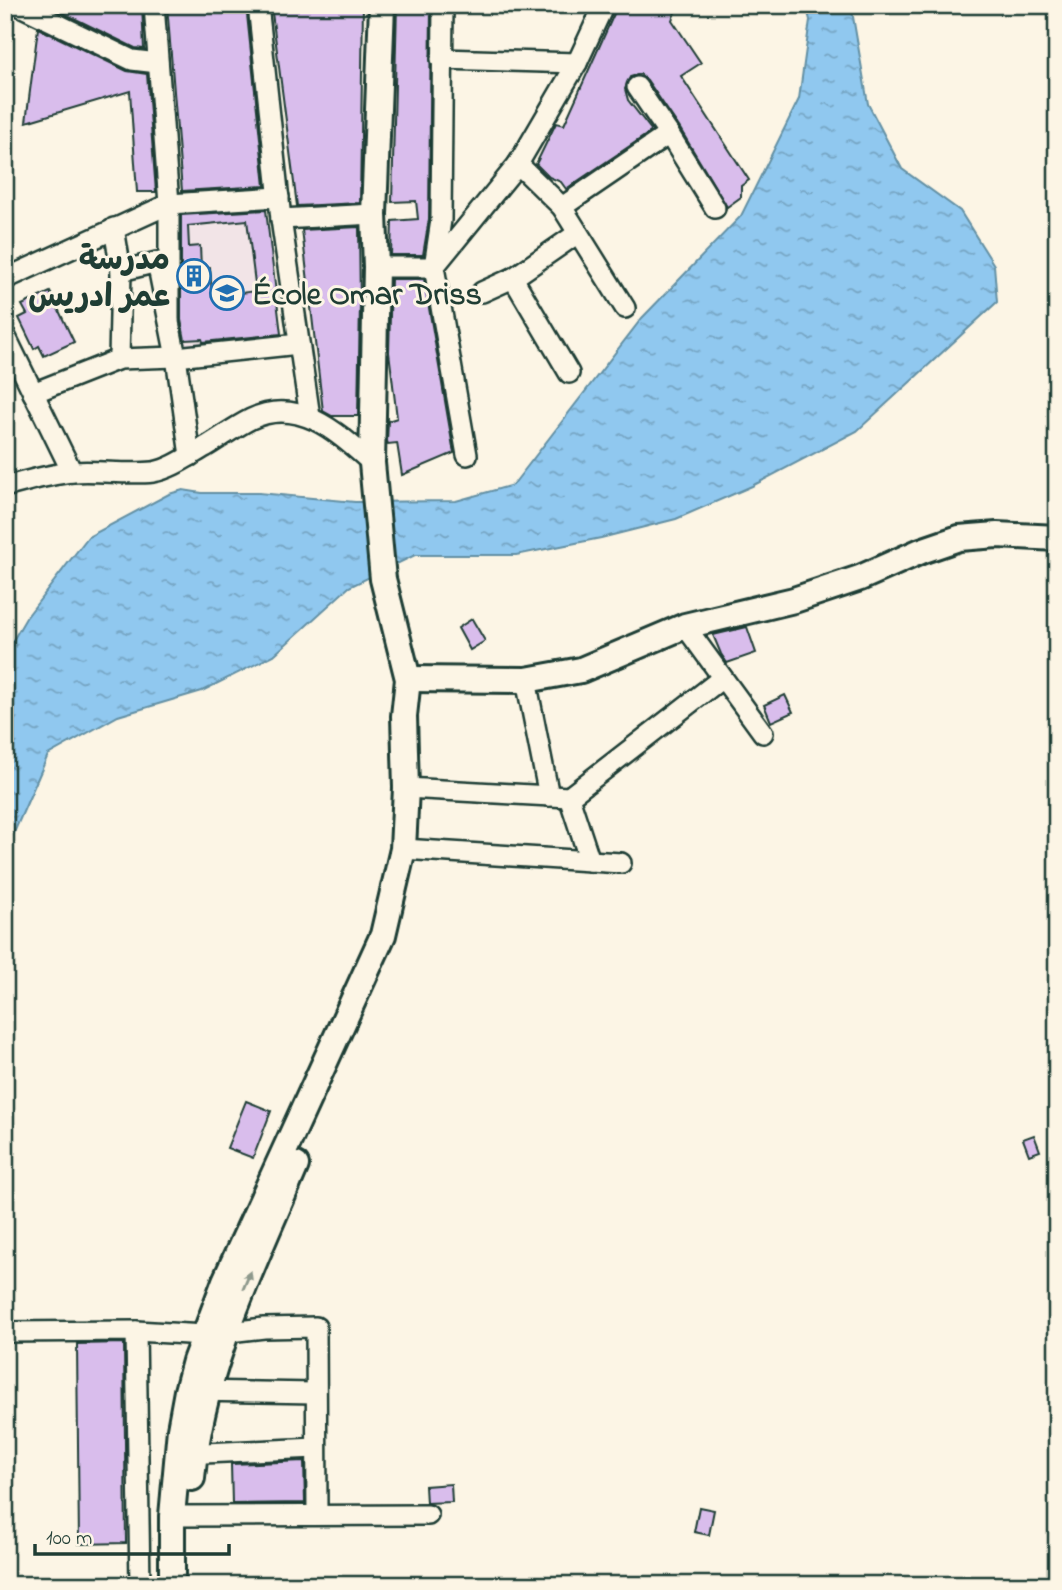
<svg xmlns="http://www.w3.org/2000/svg" width="1062" height="1590" font-family="'Indie Flower','Playpen Sans Arabic',sans-serif">
  <style>
    .built { fill: #f2e4e7 }
    .water { fill: url(#water-ripples); stroke: #6390a4; stroke-width: 2 }
    .building { fill: #d9bdec; stroke: #1f3d34; stroke-width: 2; fill-rule: evenodd }
    .lines { fill: none; stroke-linecap: round; stroke-linejoin: round }
    .minor-casing { stroke: #1f3d34; stroke-width: 24 }
    .major-casing { stroke: #1f3d34; stroke-width: 30 }
    .minor { stroke: #fcf5e5; stroke-width: 19 }
    .major { stroke: #fcf5e5; stroke-width: 24 }
    .oneway { fill: #8e998c }
    .labels { text-anchor: middle; stroke-width: 6; stroke-linejoin: round; paint-order: stroke }
    .poi-label { font-size: 32px; font-weight: bold; fill: #1f3d34; stroke: #fcf5e5; text-anchor: end }
  </style>
  <defs>
    <pattern id="water-ripples" width="26" height="14" patternUnits="userSpaceOnUse" patternTransform="scale(1.75)"><rect width="26" height="14" fill="#90c8ef"/><path d="M2 4q2-2 4 0t4 0M15 11q2-2 4 0t4 0" fill="none" stroke="#75a4c2"/></pattern>
  </defs>
  <rect width="100%" height="100%" fill="#fcf5e5"/>
  <filter id="ink" filterUnits="userSpaceOnUse"><feTurbulence type="fractalNoise" baseFrequency=".0143" numOctaves="2"/><feDisplacementMap in="SourceGraphic" scale="14" xChannelSelector="R" yChannelSelector="G"/><feConvolveMatrix kernelMatrix="1 2 1 2 8 2 1 2 1" color-interpolation-filters="sRGB"/></filter>
  <g filter="url(#ink)">
    <path class="built" d="M265 202 282 337 181 347 172 212Z"/>
    <path class="water" d="M806 5H851L868 104 902 169 960 211 994 265 997 302 857 431 752 486 676 519 601 538 516 555H415L349 587 274 655 202 691 118 716 48 755 5 853V654L26 618 88 537 169 494 183 490 202 493H259L355 502 456 501 513 485 642 318 741 216 799 99 810 20Z"/>
    <g class="building">
      <path d="M47 5H142L144 49 135 48Z"/>
      <path d="M167 5H246L265 186 182 191Z"/>
      <path d="M271 5H363L360 203 297 206Z"/>
      <path d="M397 5H431L429 219 423 255H391L392 221 418 219 416 201 392 202Z"/>
      <path d="M618 5H678L672 20 701 63 681 76 749 180 741 186V197L727 207 679 127 647 80 640 74 630 77 625 89 628 100 652 131 566 189 561 182 549 177 536 164 556 123 564 125Z"/>
      <path d="M38 28 127 71 147 74 156 192H137L130 91 26 122Z"/>
      <path d="M266 210 281 334 203 342 202 339 185 340 181 320V215ZM247 220 256 291 212 297 210 267 201 268 200 246 189 247 188 226Z"/>
      <path d="M359 227 360 303 358 416H332L323 411 302 230Z"/>
      <path d="M391 279H424L454 453 402 475 397 443 388 444 387 441 388 421 397 418 389 352Z"/>
      <path d="M50 292 74 342 44 356 39 346 34 349 19 318 27 314 22 305Z"/>
      <path d="M472 619 485 641 470 650 458 628Z"/>
      <path d="M747 627 756 653 727 663 721 654 713 635Z"/>
      <path d="M785 695 793 712 771 722 764 705Z"/>
      <path d="M246 1101 271 1111 253 1158 227 1148Z"/>
      <path d="M1034 1135 1040 1151 1029 1155 1023 1139Z"/>
      <path d="M124 1343 126 1543 79 1544 77 1344Z"/>
      <path d="M304 1461 305 1503 232 1504 231 1464Z"/>
      <path d="M451 1484 452 1502 426 1503 425 1486Z"/>
      <path d="M699 1507 714 1510 709 1535 694 1532Z"/>
    </g>
    <g class="lines">
      <g class="minor-casing">
        <g id="minor">
          <path d="M18 5 132 60 158 63"/>
          <path d="M154 5 169 204V320"/>
          <path d="M258 5 281 219 310 417"/>
          <path d="M443 5 441 220 434 267 467 455"/>
          <path d="M441 59 577 63"/>
          <path d="M669 134 715 208"/>
          <path d="M518 164 562 207 625 308"/>
          <path d="M562 207 669 134 637 87"/>
          <path d="M281 219 374 214"/>
          <path d="M114 228 121 271 157 262 176 357 190 456"/>
          <path d="M376 267H434L518 164 577 63 604 5"/>
          <path d="M513 278 569 373"/>
          <path d="M5 279 169 204 279 197"/>
          <path d="M482 292 513 278 578 233"/>
          <path d="M5 335 72 472"/>
          <path d="M119 359 121 271"/>
          <path d="M33 393 119 359 176 357 299 344"/>
          <path d="M5 487C27 481 50 474 73 472 99 470 127 475 153 472 171 469 189 456 205 447 220 438 235 427 251 419 299 396 338 433 372 463"/>
          <path d="M685 626 763 733"/>
          <path d="M526 680 549 796"/>
          <path d="M406 788 569 797 721 679"/>
          <path d="M569 797 590 861"/>
          <path d="M403 849 621 863"/>
          <path d="M136 1331 140 1585"/>
          <path d="M5 1332 136 1331 204 1335 264 1328 316 1327 317 1515"/>
          <path d="M194 1391 315 1393"/>
          <path d="M183 1454 316 1448"/>
          <path d="M172 1516 428 1515"/>
        </g>
      </g>
      <g class="major-casing">
        <g id="major">
          <path d="M408 679 526 680 581 670 685 626 794 600 860 578 921 551 959 538 997 535 1057 538"/>
          <path d="M192 1478C202 1368 253 1266 296 1165"/>
          <path d="M172 1585V1516L180 1429 187 1391 195 1361 225 1281 383 935 403 849 406 788 404 716 408 679 383 579 372 463 376 267 374 214 382 5"/>
        </g>
      </g>
      <use href="#minor" class="minor"/>
      <use href="#major" class="major"/>
    </g>
    <defs><path id="oneway-solid" d="M-6-.8H1V-3.2L6.5 0L1 3.2V.8H-6Z" transform="scale(1.75)"/></defs>
    <use class="oneway" href="#oneway-solid" transform="translate(247 1280) rotate(-67)"/>
  </g>
  <defs>
    <g id="building-ring" transform="scale(1.75)"><circle r="9.5" fill="#fcf5e5" stroke="#1f6fb2" stroke-width="1.5"/><path d="M-4-6H4V6H1V3H-1V6H-4ZM-2.5-4.3h1.7v1.8h-1.7ZM.8-4.3h1.7v1.8H.8ZM-2.5-1h1.7V.8h-1.7ZM.8-1h1.7V.8H.8Z" fill="#1f6fb2"/></g>
    <g id="school-ring" transform="scale(1.75)"><circle r="9.5" fill="#fcf5e5" stroke="#1f6fb2" stroke-width="1.5"/><path d="M0-5L7-2L0 1L-7-2ZM-4 1L0 2.5L4 1V4Q0 6-4 4Z" fill="#1f6fb2"/></g>
  </defs>
  <g fill-rule="evenodd">
    <use href="#building-ring" x="194" y="276"/>
    <use href="#school-ring" x="227" y="293"/>
  </g>
  <g class="labels">
    <g class="poi-label">
      <text x="170" y="269">مدرسة<tspan x="170" dy="37">عمر ادريس</tspan></text>
      <text x="252" y="304" text-anchor="start">École Omar Driss</text>
    </g>
  </g>
  <rect width="1062" height="1590" fill="none" stroke="#fcf5e5" stroke-width="28"/>
  <rect x="14" y="14" width="1034" height="1562" fill="none" stroke="#1f3d34" stroke-width="2.5" filter="url(#ink)"/>
  <path d="M35 1544v10h194v-10" fill="none" stroke="#1f3d34" stroke-width="3.5"/>
  <text x="46" y="1544" font-size="21" fill="#1f3d34" stroke="#fcf5e5" stroke-width="5" paint-order="stroke">100 m</text>
</svg>
